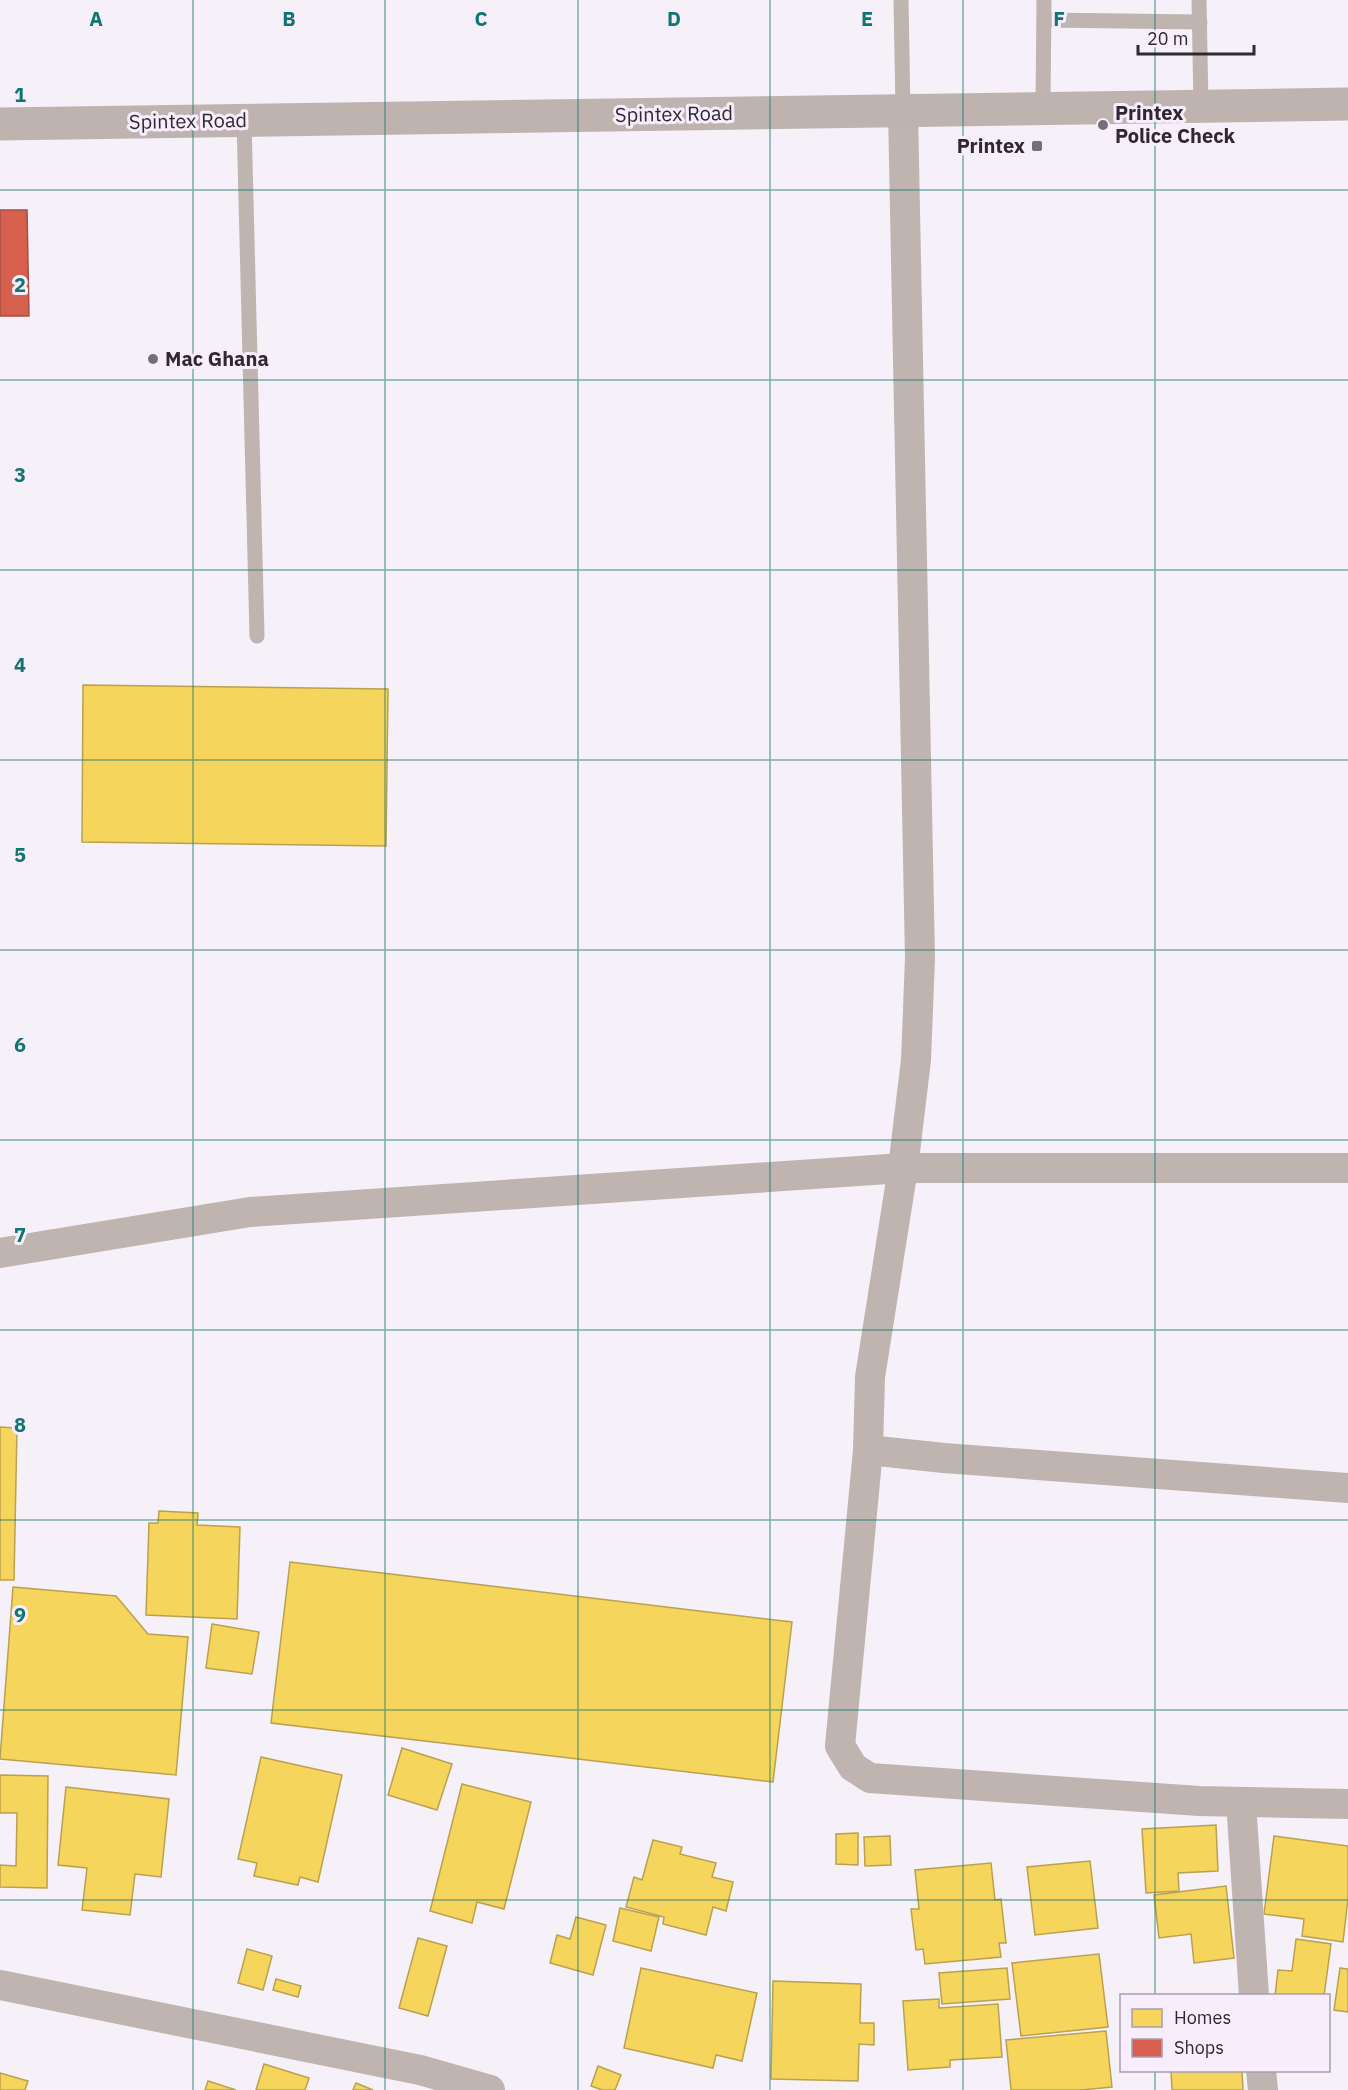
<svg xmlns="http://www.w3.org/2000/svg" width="1348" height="2090" font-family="'IBM Plex Sans',sans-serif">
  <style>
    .homes { fill: #f6d55c; stroke: #baa14f; stroke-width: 1.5 }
    .shops { fill: #d6604d; stroke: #a44f45; stroke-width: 1.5 }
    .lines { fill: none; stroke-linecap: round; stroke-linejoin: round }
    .service { stroke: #bfb4b0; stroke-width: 15 }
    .minor { stroke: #bfb4b0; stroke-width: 30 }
    .secondary { stroke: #bfb3af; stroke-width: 33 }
    .grid { fill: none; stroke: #0f766e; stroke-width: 1.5; stroke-opacity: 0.55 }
    .poi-dot { fill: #746e77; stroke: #f7edfc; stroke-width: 2 }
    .labels { text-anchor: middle; stroke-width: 6; stroke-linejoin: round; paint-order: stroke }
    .poi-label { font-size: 20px; font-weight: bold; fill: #2e2831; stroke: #f7edfc; text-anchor: start }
    .street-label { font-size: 20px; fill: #2e2831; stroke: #f7edfc }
    .grid-label { font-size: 20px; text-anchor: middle; font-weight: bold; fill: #0f766e; stroke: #f7edfc; stroke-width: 6; stroke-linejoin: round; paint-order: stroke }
  </style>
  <rect width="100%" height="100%" fill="#f6f0f8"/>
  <g class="homes">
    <path d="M83 685 388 689 386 846 82 842Z"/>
    <path d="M0 1427 17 1428 14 1580H0Z"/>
    <path d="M159 1511 198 1513 197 1525 240 1527 237 1619 146 1615 149 1523H158Z"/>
    <path d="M290 1562 792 1622 773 1782 271 1723Z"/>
    <path d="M13 1587 116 1596 148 1634 188 1637 176 1775 0 1759Z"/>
    <path d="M212 1624 259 1632 252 1674 206 1668Z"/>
    <path d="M402 1748 452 1764 437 1810 388 1795Z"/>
    <path d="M261 1757 342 1775 318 1882 300 1877 298 1885 254 1876 257 1863 238 1859Z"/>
    <path d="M0 1775 48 1776 47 1888 0 1887V1865L16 1866 17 1813H0Z"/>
    <path d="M462 1784 531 1802 504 1909 477 1902 472 1923 430 1911Z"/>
    <path d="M66 1787 169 1799 161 1877 135 1874 130 1915 82 1910 87 1868 58 1865Z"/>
    <path d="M1216 1825 1218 1871 1178 1873 1179 1891 1146 1893 1142 1829Z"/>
    <path d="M858 1833V1865L836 1864V1834Z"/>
    <path d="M890 1836 891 1865 865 1866 864 1837Z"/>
    <path d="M1274 1836 1348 1846V1899L1343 1942 1302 1936 1304 1919 1264 1914Z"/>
    <path d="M653 1840 682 1847 680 1854 716 1863 712 1877 733 1882 726 1911 713 1907 706 1935 663 1924 664 1917 626 1907 634 1877 642 1880Z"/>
    <path d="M1090 1861 1098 1928 1035 1935 1027 1867Z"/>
    <path d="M991 1863 995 1900 1001 1899 1006 1943H999L1001 1957 925 1964 923 1949 916 1950 911 1909H919L915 1870Z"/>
    <path d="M1226 1886 1234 1958 1194 1963 1191 1934 1159 1938 1154 1895Z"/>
    <path d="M620 1908 659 1917 651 1951 613 1941Z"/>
    <path d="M576 1917 606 1925 593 1975 550 1963 557 1935 570 1939Z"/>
    <path d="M418 1938 447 1946 428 2016 399 2008Z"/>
    <path d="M1296 1939 1331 1944 1324 1996H1275L1278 1970 1292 1971Z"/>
    <path d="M247 1949 272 1956 263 1990 238 1983Z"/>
    <path d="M1099 1954 1108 2027 1021 2036 1012 1963Z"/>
    <path d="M641 1968 757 1993 742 2061 716 2055 713 2068 624 2048Z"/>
    <path d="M1007 1968 1010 1999 942 2004 939 1973Z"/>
    <path d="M1340 1968 1348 1969V2012L1334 2010Z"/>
    <path d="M276 1979 301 1986 298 1997 273 1990Z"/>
    <path d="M773 1981 861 1984 860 2023H874V2045L859 2044 858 2081 771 2079Z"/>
    <path d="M939 1999V2008L998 2004 1002 2057 950 2060V2067L908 2070 903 2001Z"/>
    <path d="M1106 2031 1112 2087 1081 2090H1011L1006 2040Z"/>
    <path d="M264 2064 309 2078 305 2090H256Z"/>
    <path d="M598 2066 621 2075 615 2090H602L591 2086Z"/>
    <path d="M1171 2070H1242L1243 2090H1172Z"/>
    <path d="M0 2073 28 2081 25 2090H0Z"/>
    <path d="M208 2081 236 2090H205Z"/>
    <path d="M356 2083 373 2090H353Z"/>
  </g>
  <path class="shops" d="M0 210H27L29 316H0Z"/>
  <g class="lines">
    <g class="service">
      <path d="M901 0 903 110"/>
      <path d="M1199 0 1201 105"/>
      <path d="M1044 20 1200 22"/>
      <path d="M1043 108 1044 0"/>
      <path d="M244 120 257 636"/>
    </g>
    <g class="minor">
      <path d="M903 110 920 958 916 1060 903 1168 870 1377 868 1450 944 1458 1348 1488"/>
      <path d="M0 1253 250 1212 903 1168H1348"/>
      <path d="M868 1450 840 1746 853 1767 870 1778 1199 1801 1348 1804"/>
      <path d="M1241 1802 1254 1996"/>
      <path d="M0 1985 420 2070 490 2090"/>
      <path d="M1261 2070 1263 2090"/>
    </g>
    <path class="secondary" d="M0 124 1348 104"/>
  </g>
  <path class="grid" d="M193 0V2090M385 0V2090M578 0V2090M770 0V2090M963 0V2090M1155 0V1996M0 190H1348M0 380H1348M0 570H1348M0 760H1348M0 950H1348M0 1140H1348M0 1330H1348M0 1520H1348M0 1710H1348M0 1900H1348M1155 2070V2090"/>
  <g class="poi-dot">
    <circle cx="1103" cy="125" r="6"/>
    <rect x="1031" y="140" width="12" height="12" rx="3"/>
    <circle cx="153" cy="359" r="6"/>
  </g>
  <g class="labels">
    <g class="poi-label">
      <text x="1115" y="120">Printex<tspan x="1115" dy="23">Police Check</tspan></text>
      <text x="1025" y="153" text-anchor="end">Printex</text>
      <text x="165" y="366">Mac Ghana</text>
    </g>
    <g class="street-label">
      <text transform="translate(674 114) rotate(-1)" y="7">Spintex Road</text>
      <text transform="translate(188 121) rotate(-1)" y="7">Spintex Road</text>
    </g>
  </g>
  <g class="grid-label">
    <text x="96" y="26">A</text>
    <text x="289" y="26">B</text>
    <text x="481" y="26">C</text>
    <text x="674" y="26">D</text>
    <text x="867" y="26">E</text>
    <text x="1059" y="26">F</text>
    <text x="20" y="102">1</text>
    <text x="20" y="292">2</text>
    <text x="20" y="482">3</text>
    <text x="20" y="672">4</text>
    <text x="20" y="862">5</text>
    <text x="20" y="1052">6</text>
    <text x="20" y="1242">7</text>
    <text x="20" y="1432">8</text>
    <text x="20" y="1622">9</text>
  </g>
  <rect x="1120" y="1994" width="210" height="78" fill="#f7edfc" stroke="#a79eab" stroke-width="1.5"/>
  <rect x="1132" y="2009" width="30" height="18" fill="#f6d55c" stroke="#a79eab" stroke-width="1.5"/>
  <text x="1174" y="2024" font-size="18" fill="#2e2831">Homes</text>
  <rect x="1132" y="2039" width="30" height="18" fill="#d6604d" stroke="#a79eab" stroke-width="1.5"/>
  <text x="1174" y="2054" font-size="18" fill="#2e2831">Shops</text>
  <path d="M1138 45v9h116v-9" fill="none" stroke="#2e2831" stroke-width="3"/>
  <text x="1147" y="45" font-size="18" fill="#2e2831" stroke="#f7edfc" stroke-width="4.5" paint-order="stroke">20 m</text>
</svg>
